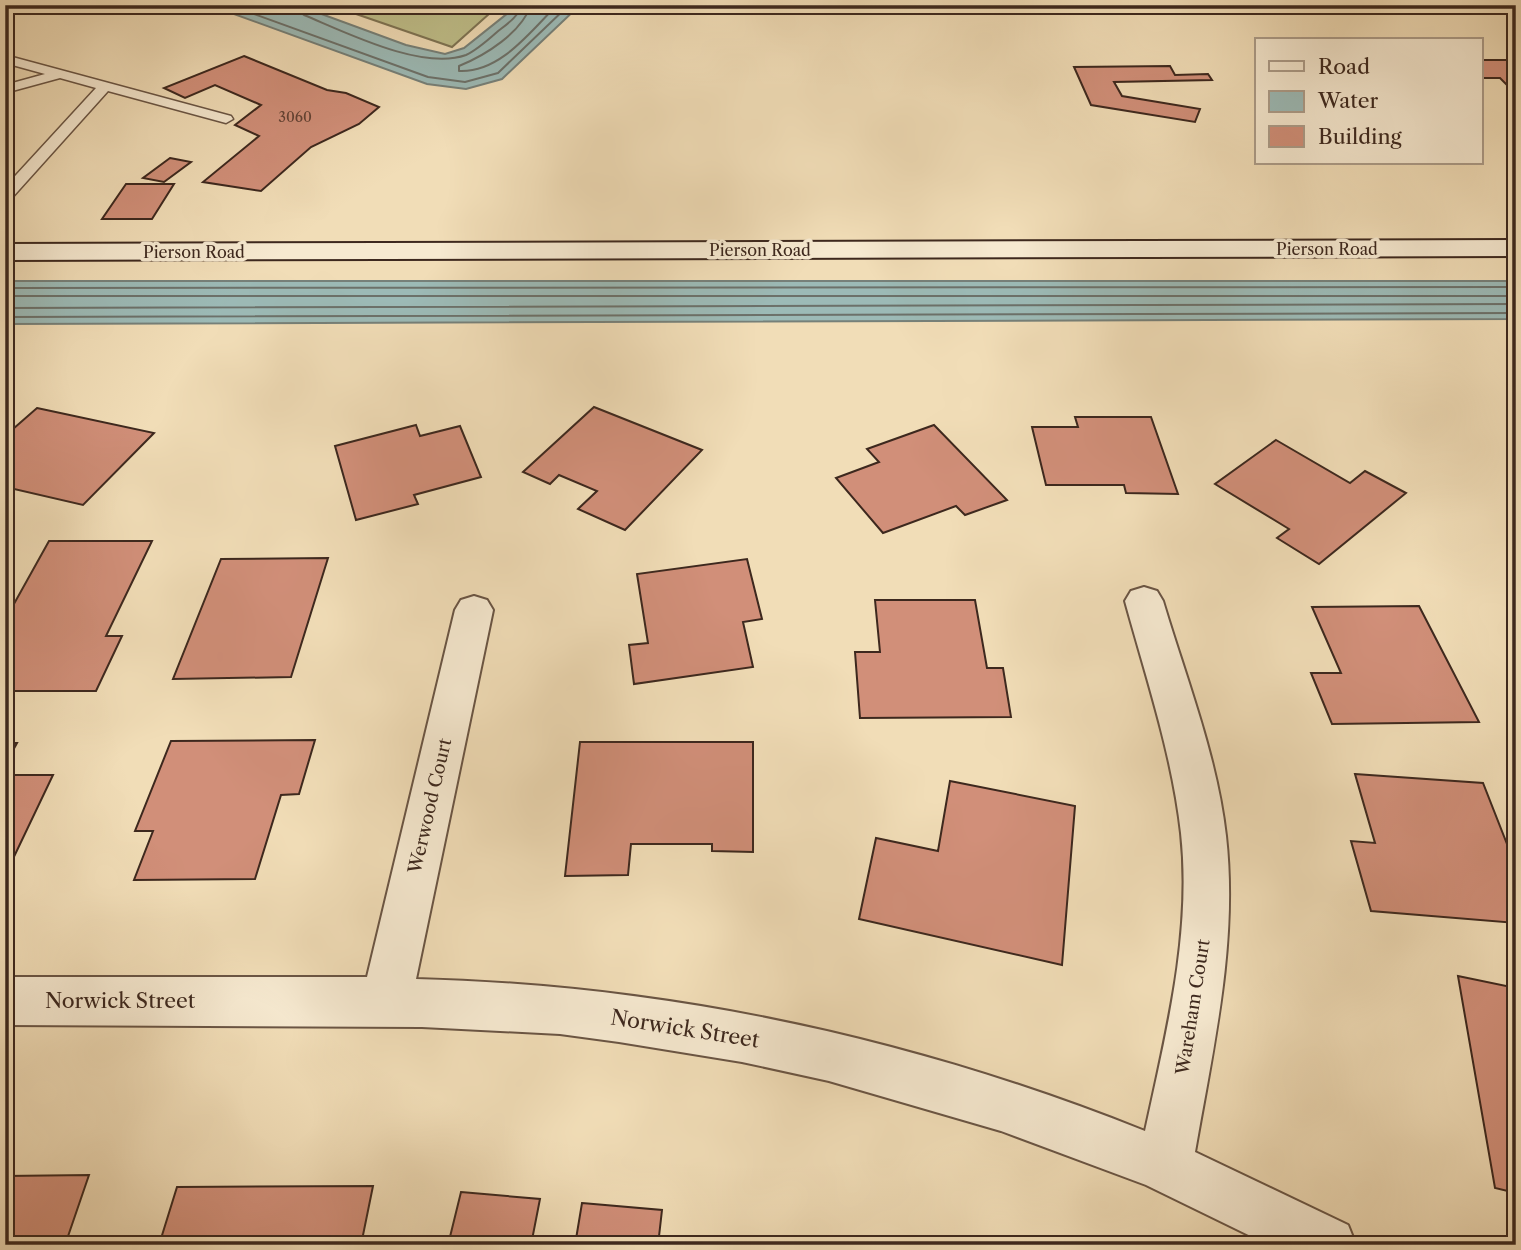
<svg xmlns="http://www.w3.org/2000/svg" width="1521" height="1250" font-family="'Libre Caslon Text',serif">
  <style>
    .green { fill: #bfbf8a; stroke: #7e7454; stroke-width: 2 }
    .water { fill: #9cbab6; stroke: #768079; stroke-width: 2 }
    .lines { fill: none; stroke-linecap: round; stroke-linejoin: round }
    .shore { stroke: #6c716a; stroke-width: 2 }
    .building { fill: #d18f79; stroke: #3d281e; stroke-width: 2 }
    .lane-casing { stroke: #6a5544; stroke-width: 3 }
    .street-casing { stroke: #6a5544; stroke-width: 4 }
    .secondary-casing { stroke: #3d281e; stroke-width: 4 }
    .lane { fill: #f6e9d0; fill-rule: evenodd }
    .street { fill: #f6e9d0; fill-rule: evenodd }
    .secondary { fill: #f6e9d0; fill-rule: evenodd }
    .labels { text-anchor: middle; stroke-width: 7; stroke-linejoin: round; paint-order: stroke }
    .number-label { font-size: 14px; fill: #624235 }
    .far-street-label { font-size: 16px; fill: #3d281e; stroke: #f6e9d0 }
    .street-label { font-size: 18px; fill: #3d281e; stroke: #f6e9d0 }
    .near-street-label { font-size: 21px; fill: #3d281e; stroke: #f6e9d0 }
  </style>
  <rect width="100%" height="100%" fill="#f1ddb7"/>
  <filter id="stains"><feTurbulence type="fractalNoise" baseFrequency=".00286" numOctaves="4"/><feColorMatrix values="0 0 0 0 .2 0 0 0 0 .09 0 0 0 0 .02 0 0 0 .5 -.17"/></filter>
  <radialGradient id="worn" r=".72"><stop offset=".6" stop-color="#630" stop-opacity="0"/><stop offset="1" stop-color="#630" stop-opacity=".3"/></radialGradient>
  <path class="green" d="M330 5H499L452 47Z"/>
  <g class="water">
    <path d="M209 5H297L406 45 445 54 464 48 518 5H580L502 79 466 89 427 84Z"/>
    <path d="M5 281H1516V319L5 324Z"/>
  </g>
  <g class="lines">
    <g class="shore">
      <path d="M229 5 428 77 465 82 498 73 569 5"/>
      <path d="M298 5 299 11 304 15C345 32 422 71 466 55 477 50 488 40 497 32 507 24 518 17 522 5"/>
      <path d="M531 5C521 33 486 55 459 66V71C500 73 530 32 557 5"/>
      <path d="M5 288 1516 287"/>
      <path d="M5 296H1516"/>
      <path d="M5 308 1516 304"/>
      <path d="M5 317 1516 313"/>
    </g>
  </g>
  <g class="building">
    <path d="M244 56 327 90 346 93 379 107 359 124 311 147 261 191 203 182 259 136 235 125 261 105 215 85 185 98 164 88Z"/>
    <path d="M1481 60H1512L1516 64V94L1500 78H1481Z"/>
    <path d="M1170 66 1175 75 1208 74 1212 80 1114 82 1122 96 1200 109 1195 122 1091 105 1074 67Z"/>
    <path d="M170 158 191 162 164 182 143 178Z"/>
    <path d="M126 184H174L152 219H102Z"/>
    <path d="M594 407 702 450 625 530 578 509 597 491 559 475 550 484 523 472Z"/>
    <path d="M37 408 154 433 83 505 10 488 5 490V436Z"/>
    <path d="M1075 417H1151L1178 494 1126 493 1124 485H1046L1032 427H1078Z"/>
    <path d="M416 425 420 436 460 426 481 477 414 495 418 504 356 520 335 446Z"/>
    <path d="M934 425 1007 500 965 515 956 506 883 533 836 478 879 462 867 449Z"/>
    <path d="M1276 440 1350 483 1365 471 1406 493 1319 564 1277 538 1289 529 1215 484Z"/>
    <path d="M49 541H152L106 636H122L96 691H5V620Z"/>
    <path d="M328 558 291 677 173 679 221 559Z"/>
    <path d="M747 559 762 619 743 622 753 667 634 684 629 645 648 643 637 574Z"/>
    <path d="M875 600H975L987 668H1003L1011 717 860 718 855 652H880Z"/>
    <path d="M1419 606 1479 722 1332 724 1311 673H1341L1312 607Z"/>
    <path d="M315 740 299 794 281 795 255 879 134 880 153 831H135L171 741Z"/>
    <path d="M580 742H753V852L712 851V844H631L628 875 565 876Z"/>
    <path d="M5 743H17L5 765Z"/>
    <path d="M1355 774 1483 783 1516 867V923L1371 911 1351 841 1375 843Z"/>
    <path d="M5 775H53L11 863H5Z"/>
    <path d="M950 781 1075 806 1062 965 859 919 876 838 938 851Z"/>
    <path d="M1458 976 1516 988V1193L1495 1188Z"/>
    <path d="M89 1175 65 1245H5V1176Z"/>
    <path d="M373 1186 361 1245H159L177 1187Z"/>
    <path d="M461 1192 540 1199 531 1245H448Z"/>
    <path d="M582 1203 662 1210 658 1245H575Z"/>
  </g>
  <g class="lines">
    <g class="lane-casing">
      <path id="lane" d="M5 55 231 116 233 119 226 123 108 91 10 200 5 202V187L96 88 60 78 5 93V85L45 74 5 63Z"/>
    </g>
    <g class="street-casing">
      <path id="street" d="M1144 587 1157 591 1163 601C1186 678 1217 756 1226 836 1238 943 1213 1048 1195 1152L1348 1225 1356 1245H1269L1146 1185 1001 1131 829 1081 742 1062 619 1042 560 1034 422 1027 5 1025V977H367L455 610 461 600 474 596 487 600 493 610 416 979C667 985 912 1038 1145 1131 1166 1034 1192 933 1181 833 1172 754 1146 677 1125 601L1131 591Z"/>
    </g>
    <g class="secondary-casing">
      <path id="secondary" d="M1516 240V256L5 260V244Z"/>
    </g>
    <use href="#lane" class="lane"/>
    <use href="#street" class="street"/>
    <use href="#secondary" class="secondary"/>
  </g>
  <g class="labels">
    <g class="number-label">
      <text x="295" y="122">3060</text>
    </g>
    <g class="far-street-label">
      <text x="1327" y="255">Pierson Road</text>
      <text x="760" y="256">Pierson Road</text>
      <text x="194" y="258">Pierson Road</text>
    </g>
    <g class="street-label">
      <text transform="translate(430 806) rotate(-77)" y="6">Werwood Court</text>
      <text transform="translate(1193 1007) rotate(-81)" y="6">Wareham Court</text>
    </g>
    <g class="near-street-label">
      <text x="120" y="1008">Norwick Street</text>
      <text transform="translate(685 1029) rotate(9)" y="7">Norwick Street</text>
    </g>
  </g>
  <rect width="1521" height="1250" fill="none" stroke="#f1ddb7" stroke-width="28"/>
  <rect x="7" y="7" width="1507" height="1236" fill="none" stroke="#3d281e" stroke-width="3.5"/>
  <rect x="14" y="14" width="1493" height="1222" fill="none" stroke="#3d281e" stroke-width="2"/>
  <rect x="1255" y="38" width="228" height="126" fill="#f6e9d0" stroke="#ac9c89" stroke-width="2"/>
  <rect x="1269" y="61" width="35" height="10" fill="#f6e9d0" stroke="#ac9c89" stroke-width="2"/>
  <text x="1318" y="74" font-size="21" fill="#3d281e">Road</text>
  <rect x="1269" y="91" width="35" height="21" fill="#9cbab6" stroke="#ac9c89" stroke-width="2"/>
  <text x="1318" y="108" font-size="21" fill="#3d281e">Water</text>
  <rect x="1269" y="126" width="35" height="21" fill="#d18f79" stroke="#ac9c89" stroke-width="2"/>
  <text x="1318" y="144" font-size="21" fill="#3d281e">Building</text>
  <rect width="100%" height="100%" filter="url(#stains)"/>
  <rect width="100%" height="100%" fill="url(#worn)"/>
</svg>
